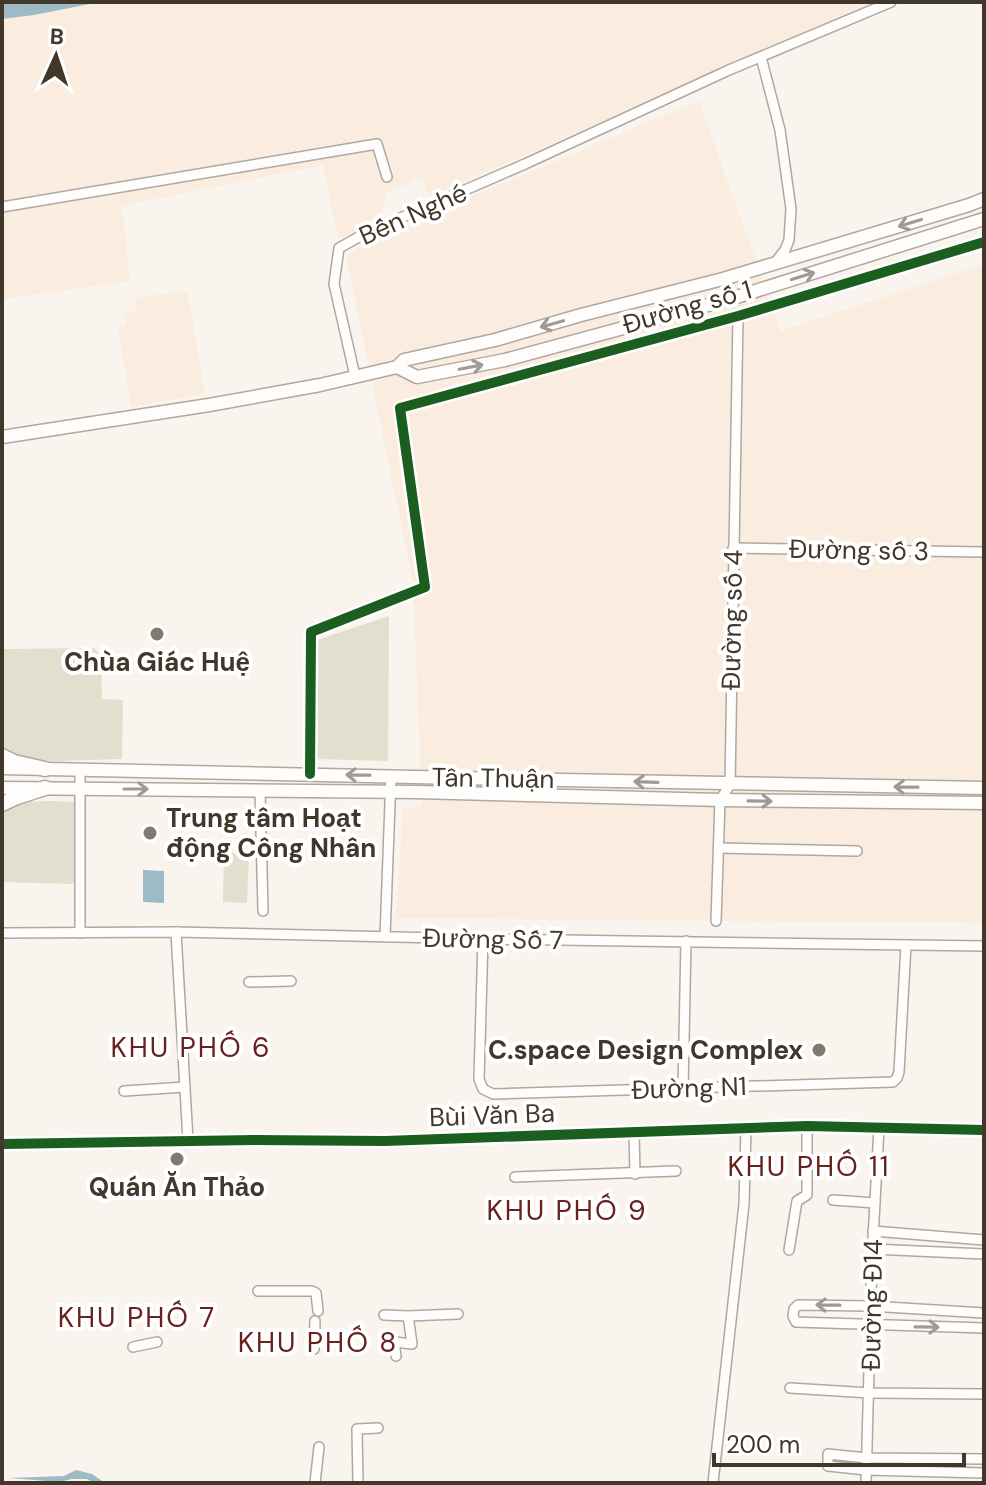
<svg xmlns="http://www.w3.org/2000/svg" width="986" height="1485" font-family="'DM Sans',sans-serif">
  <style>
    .built { fill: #faeddf }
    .green { fill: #e1e0ce }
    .water { fill: #9cbbc7 }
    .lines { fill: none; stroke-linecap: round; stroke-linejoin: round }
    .street-casing { stroke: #afa8a1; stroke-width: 12 }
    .secondary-casing { stroke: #afa8a1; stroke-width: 15 }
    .primary-casing { stroke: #afa8a1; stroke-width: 17 }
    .street { stroke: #fefdfc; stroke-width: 9 }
    .secondary { stroke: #fefdfc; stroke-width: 12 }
    .primary { stroke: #fefdfc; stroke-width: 14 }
    .cycleway-casing { stroke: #fff; stroke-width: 15 }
    .cycleway { stroke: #1b5e20; stroke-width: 10 }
    .oneway { stroke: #a09a94 }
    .poi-dot { fill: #82796f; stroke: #fff; stroke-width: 3 }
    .labels { text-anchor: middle; stroke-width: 8; stroke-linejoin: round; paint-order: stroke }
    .street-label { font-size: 26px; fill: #41372b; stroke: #fff }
    .poi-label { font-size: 26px; font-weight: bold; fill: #41372b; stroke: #fff }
    .neighbourhood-label { font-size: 28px; letter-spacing: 2px; fill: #67221d; stroke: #fff }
  </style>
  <rect width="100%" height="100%" fill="#faf4ee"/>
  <g class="built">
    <path d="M100 2H880L735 63 429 197 422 177 387 193 379 223 338 239 323 165 122 206 130 281 2 299V19L34 15Z"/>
    <path d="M699 101 781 331 984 264V923L396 918 403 809 422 805 413 583 346 255 394 229Z"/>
    <path d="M187 290 205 394 131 407 118 327 126 326 124 313 137 311 135 298Z"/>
  </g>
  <g class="green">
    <path d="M389 616 388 761 314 759 317 640Z"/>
    <path d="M94 648 101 656 102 699 123 700 122 759 60 761 25 760 2 751V649Z"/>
    <path d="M50 801 77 802 78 881 70 884 2 882V807L18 802Z"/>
    <path d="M224 853 249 854 247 903 223 902Z"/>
  </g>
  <g class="water">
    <path d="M2 2H100L34 15 2 19Z"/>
    <path d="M143 870 164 871V903L143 902Z"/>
    <path d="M76 1470 92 1474 105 1483H94L87 1479H72L59 1482 9 1478 64 1476Z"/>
  </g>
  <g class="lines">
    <g class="street-casing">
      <g id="street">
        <path d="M761 57 780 130 791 209 789 240 785 250 774 264"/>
        <path d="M2 207 377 144 387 177"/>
        <path d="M355 376 334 284 339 248 366 233 525 164 729 70 891 2"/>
        <path d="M733 548 984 552"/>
        <path d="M80 770V933"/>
        <path d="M310 774 311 632 425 587 400 408 738 316 984 242"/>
        <path d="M260 791 263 911"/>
        <path d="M719 848 857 851"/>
        <path d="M716 921 720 800 730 785 738 316"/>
        <path d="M176 932 188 1141"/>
        <path d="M2 933 176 932 483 939 984 946"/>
        <path d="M385 937 391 776"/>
        <path d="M483 939 479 1079 483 1089 493 1094 893 1082 897 1078 899 1072 906 945"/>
        <path d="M249 982 291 981"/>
        <path d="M683 1089 686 941"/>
        <path d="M124 1091 185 1087"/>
        <path d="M634 1133 635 1174"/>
        <path d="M2 1144 254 1140 385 1141 807 1126 984 1130"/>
        <path d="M515 1177 676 1171"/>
        <path d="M833 1200 875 1203"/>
        <path d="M873 1231 984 1240"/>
        <path d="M872 1249 984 1254"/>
        <path d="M789 1250 797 1201 807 1195V1126"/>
        <path d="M258 1291H312L316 1293 318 1311"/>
        <path d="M984 1313 870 1306 798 1305 794 1309 793 1316 796 1322 984 1328"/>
        <path d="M384 1315 408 1316 458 1314"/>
        <path d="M133 1347 157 1342"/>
        <path d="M314 1349 315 1321"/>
        <path d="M396 1356 394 1342 412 1344 408 1316"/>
        <path d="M790 1388 870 1393 984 1394"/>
        <path d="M984 1459 867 1458 828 1454V1466L866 1470 984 1473"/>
        <path d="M315 1483 319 1447"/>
        <path d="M358 1483 357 1429 378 1428"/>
        <path d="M713 1483 744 1204 746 1128"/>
        <path d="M866 1483 872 1257 879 1128"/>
      </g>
    </g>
    <g class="secondary-casing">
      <g id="secondary">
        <path d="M397 367 417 377 505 360 730 299 984 219"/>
        <path d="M2 437 209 405 320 385 397 367 404 360 495 340 581 315 723 279 969 205 984 199"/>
        <path d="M2 768C329 775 657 783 984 788"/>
        <path d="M2 788 416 792 720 800 984 803"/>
      </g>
    </g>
    <g class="primary-casing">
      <g id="primary">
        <path d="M2 756 14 762 45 769"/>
        <path d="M2 804 17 797 45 788"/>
      </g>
    </g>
    <use href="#street" class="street"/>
    <use href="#secondary" class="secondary"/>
    <use href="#primary" class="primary"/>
    <g class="cycleway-casing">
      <g id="cycleway">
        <path d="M310 774 311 632 425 587 400 408 738 316 984 242"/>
        <path d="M2 1144 254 1140 385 1141 807 1126 984 1130"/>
      </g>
    </g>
    <use href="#cycleway" class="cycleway"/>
  </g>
  <defs><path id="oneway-shaft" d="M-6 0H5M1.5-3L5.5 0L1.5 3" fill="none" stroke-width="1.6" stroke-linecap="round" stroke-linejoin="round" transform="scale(2)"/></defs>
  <g class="oneway">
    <use href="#oneway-shaft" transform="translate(910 223) rotate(163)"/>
    <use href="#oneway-shaft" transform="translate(803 276) rotate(-17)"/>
    <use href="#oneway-shaft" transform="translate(552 324) rotate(164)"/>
    <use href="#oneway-shaft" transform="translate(471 367) rotate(-11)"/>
    <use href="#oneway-shaft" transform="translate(358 775) rotate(-179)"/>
    <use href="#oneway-shaft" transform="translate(646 782) rotate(-178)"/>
    <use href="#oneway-shaft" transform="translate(906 787) rotate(-179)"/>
    <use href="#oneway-shaft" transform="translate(136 789)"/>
    <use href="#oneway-shaft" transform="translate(760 801) rotate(1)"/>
    <use href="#oneway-shaft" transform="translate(828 1305) rotate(-179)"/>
    <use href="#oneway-shaft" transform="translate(927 1327) rotate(1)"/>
  </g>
  <g class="poi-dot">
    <circle cx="157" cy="634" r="8"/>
    <circle cx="150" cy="833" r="8"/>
    <circle cx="819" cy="1050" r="8"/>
    <circle cx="177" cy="1159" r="8"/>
  </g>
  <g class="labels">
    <g class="street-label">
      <text transform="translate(413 214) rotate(-24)" y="9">Bến Nghé</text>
      <text transform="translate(687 307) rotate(-16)" y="9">Đường số 1</text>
      <text transform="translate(859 550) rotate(1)" y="9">Đường số 3</text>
      <text transform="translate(732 620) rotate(-89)" y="9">Đường số 4</text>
      <text transform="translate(493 778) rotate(1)" y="9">Tân Thuận</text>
      <text transform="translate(493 939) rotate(1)" y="9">Đường Số 7</text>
      <text transform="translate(689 1088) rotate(-2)" y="9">Đường N1</text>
      <text transform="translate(492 1115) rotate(-2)" y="9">Bùi Văn Ba</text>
      <text transform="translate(872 1305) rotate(-89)" y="9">Đường Đ14</text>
    </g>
    <g class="poi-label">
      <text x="157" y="671">Chùa Giác Huệ</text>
      <text x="166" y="827" text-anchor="start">Trung tâm Hoạt<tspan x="166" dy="30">động Công Nhân</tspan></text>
      <text x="803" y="1059" text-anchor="end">C.space Design Complex</text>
      <text x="177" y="1196">Quán Ăn Thảo</text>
    </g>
    <g class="neighbourhood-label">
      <text x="191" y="1057">KHU PHỐ 6</text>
      <text x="809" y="1176">KHU PHỐ 11</text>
      <text x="567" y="1220">KHU PHỐ 9</text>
      <text x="137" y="1327">KHU PHỐ 7</text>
      <text x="318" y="1352">KHU PHỐ 8</text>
    </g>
  </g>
  <rect width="986" height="1485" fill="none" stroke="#41372b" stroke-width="8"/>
  <g transform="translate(56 56) rotate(3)" stroke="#ffffff" stroke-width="6" paint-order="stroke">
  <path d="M0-6L14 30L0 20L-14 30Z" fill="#41372b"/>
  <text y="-12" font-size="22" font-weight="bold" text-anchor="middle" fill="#41372b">B</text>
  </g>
  <path d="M714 1453v12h250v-12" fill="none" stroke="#41372b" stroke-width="4"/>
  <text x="726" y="1453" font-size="24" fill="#41372b" stroke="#ffffff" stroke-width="6" paint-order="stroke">200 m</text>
</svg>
